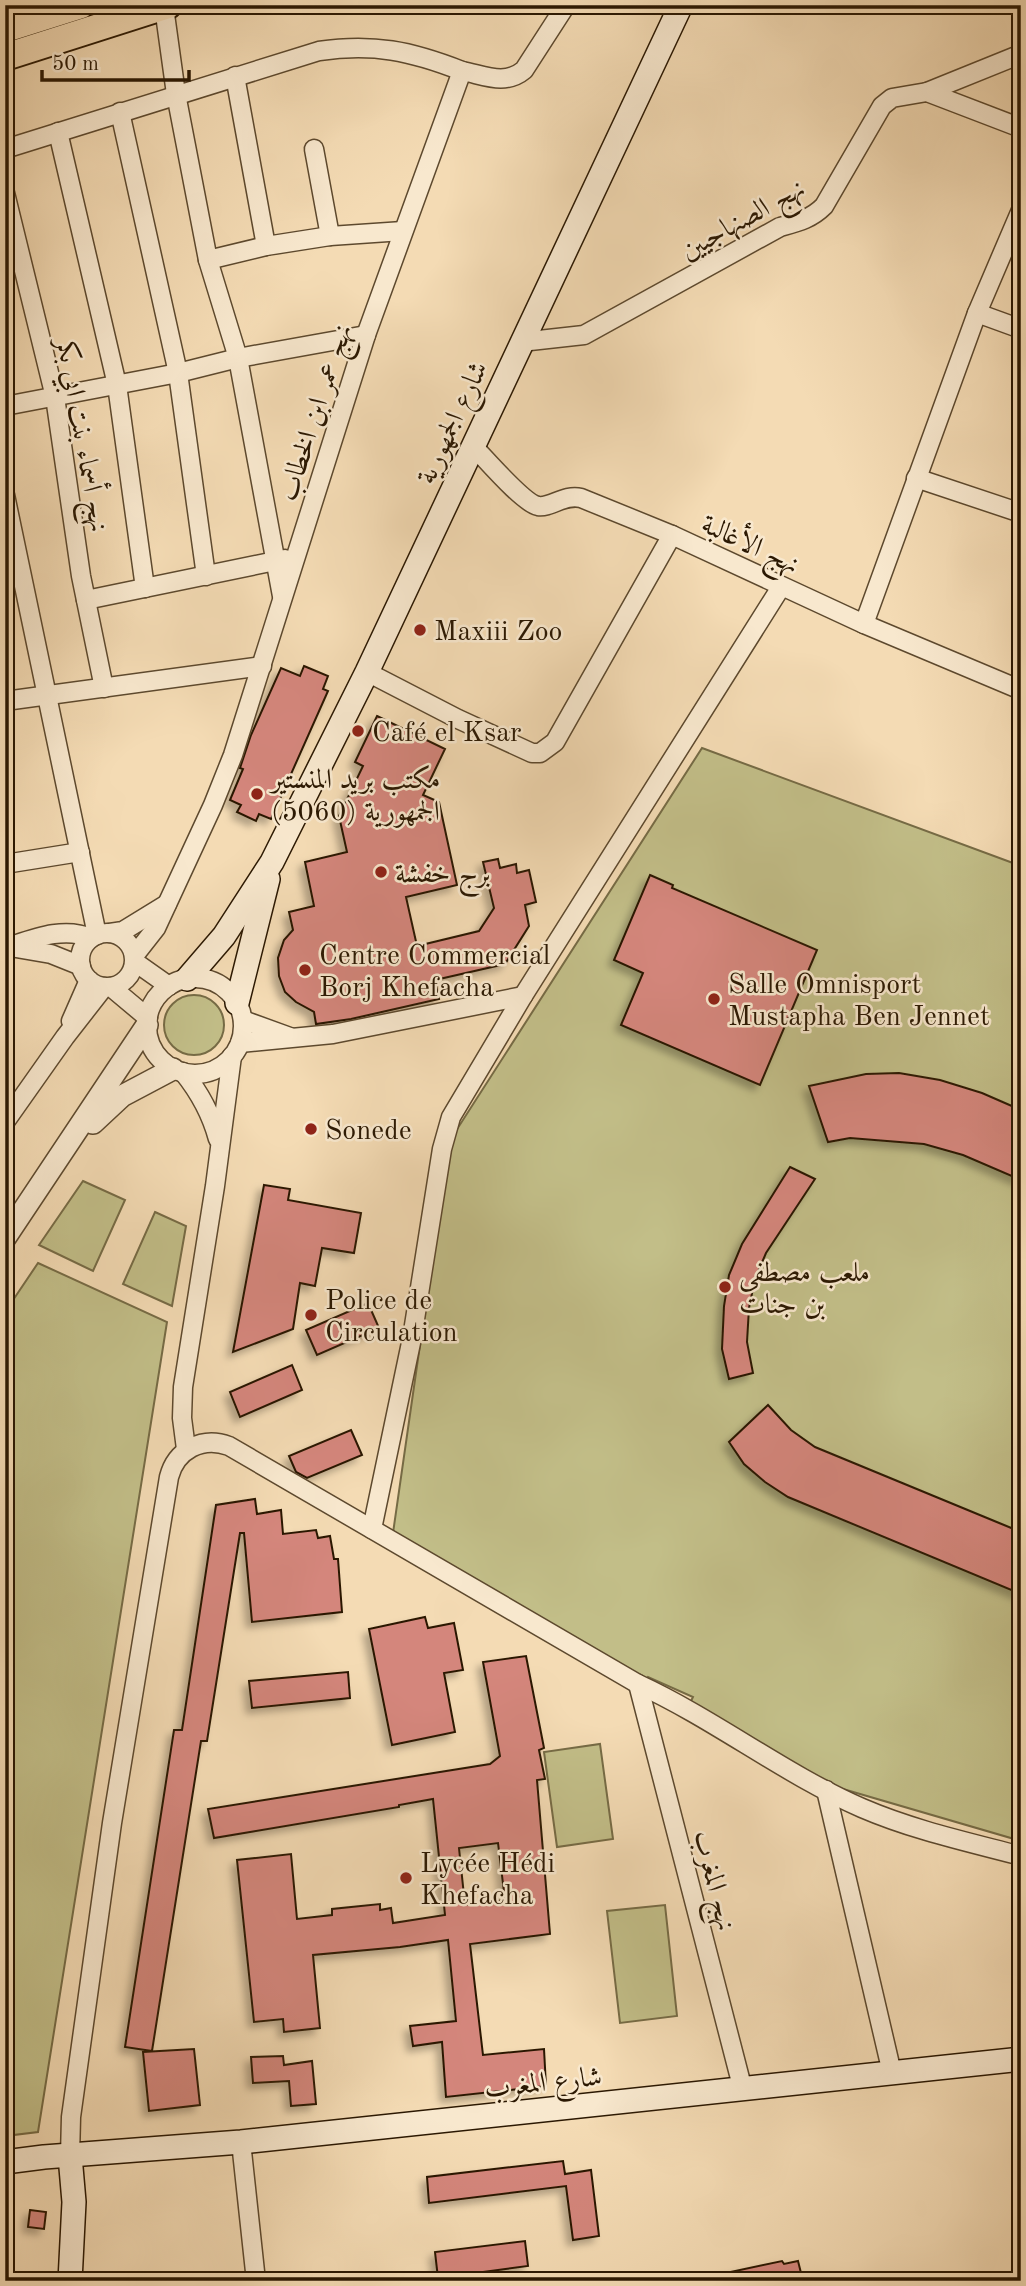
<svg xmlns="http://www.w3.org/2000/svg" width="1026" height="2286" font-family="'Old Standard TT',Amiri,serif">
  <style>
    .green { fill: #c2be88; stroke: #766b45; stroke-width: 2 }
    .building { fill: #d4867b; stroke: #2b1802; stroke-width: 2; fill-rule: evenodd; filter: url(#shadow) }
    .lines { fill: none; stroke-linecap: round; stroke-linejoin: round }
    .minor-casing { stroke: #5d492e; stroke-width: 21 }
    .tertiary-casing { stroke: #5d492e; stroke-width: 24 }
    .secondary-casing { stroke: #2b1802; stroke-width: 26 }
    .primary-casing { stroke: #2b1802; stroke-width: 30 }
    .minor { stroke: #f8e8ce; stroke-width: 18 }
    .tertiary { stroke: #f8e8ce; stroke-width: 21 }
    .secondary { stroke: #f8e8ce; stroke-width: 23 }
    .primary { stroke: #f4dbb4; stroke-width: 26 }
    .poi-dot { fill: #8f2418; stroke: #f8e8ce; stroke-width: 2.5 }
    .labels { text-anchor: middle; stroke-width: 5; stroke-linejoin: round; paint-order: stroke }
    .street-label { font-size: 28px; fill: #2b1802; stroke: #f8e8ce }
    .poi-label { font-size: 28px; fill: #2b1802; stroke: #f8e8ce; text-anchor: start }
  </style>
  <defs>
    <filter id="shadow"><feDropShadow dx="-5.5" dy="5.5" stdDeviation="3.5" flood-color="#0004"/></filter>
  </defs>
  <rect width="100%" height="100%" fill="#f4dbb4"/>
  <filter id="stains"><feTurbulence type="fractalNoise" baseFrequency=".00286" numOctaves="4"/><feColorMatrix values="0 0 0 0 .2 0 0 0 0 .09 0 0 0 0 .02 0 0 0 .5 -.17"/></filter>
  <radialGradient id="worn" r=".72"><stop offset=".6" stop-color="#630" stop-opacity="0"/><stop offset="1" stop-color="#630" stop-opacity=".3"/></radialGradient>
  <g class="green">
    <path d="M702 748 1021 866V1841L819 1782 687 1709 693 1697 648 1677 644 1683 393 1533 423 1324 452 1137Z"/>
    <circle cx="194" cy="1025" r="30"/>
    <path d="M83 1181 125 1200 93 1271 39 1245Z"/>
    <path d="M155 1212 186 1226 172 1306 123 1284Z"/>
    <path d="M38 1263 167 1322 38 2132 5 2136V1312Z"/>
    <path d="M600 1744 613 1839 557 1847 544 1752Z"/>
    <path d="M665 1905 677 2016 620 2023 607 1911Z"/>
  </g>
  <g class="building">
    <path d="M304 666 328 676 323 689 328 691 271 819 259 814 256 821 237 812 241 805 230 800 243 769 240 768 251 735 281 668 300 676Z"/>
    <path d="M377 716 445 749 423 795 439 802 457 885 406 897 417 946 479 931 494 908 483 862 498 859 500 868 516 864 517 873 529 870 536 902 525 905 529 926 505 964 435 980 439 999 351 1019 316 1024 314 1012 296 1002 285 992 279 976 278 958 284 940 293 930 289 912 314 906 305 862 347 852 339 816 363 766 355 762Z"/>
    <path d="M650 875 673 885 672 888 817 950 760 1085 621 1025 643 973 614 960Z"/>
    <path d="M899 1073 940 1080 982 1093 1021 1110V1180L963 1155 924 1144 850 1138 828 1142 809 1086 866 1074Z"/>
    <path d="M790 1167 815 1179 766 1253 755 1279 749 1308 747 1342 753 1373 729 1379 722 1349 724 1306 729 1275 742 1244Z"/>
    <path d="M264 1185 290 1189 288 1200 361 1213 354 1253 322 1248 315 1286 300 1283 293 1329 233 1352Z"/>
    <path d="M368 1303 379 1328 317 1355 306 1330Z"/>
    <path d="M292 1365 302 1390 240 1417 230 1392Z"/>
    <path d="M768 1405 791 1430 815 1447 1021 1532V1594L788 1497 765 1482 744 1464 729 1442Z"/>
    <path d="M351 1430 362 1455 307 1478 296 1472 289 1456Z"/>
    <path d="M255 1499 257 1514 281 1510 283 1534 316 1530 318 1538 330 1536 334 1559H338L342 1612 252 1622 244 1533H240L207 1741H201L152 2051 125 2047 174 1730H182L216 1505Z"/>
    <path d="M425 1617 428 1628 454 1623 463 1670 444 1673 455 1732 392 1745 369 1629Z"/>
    <path d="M526 1656 544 1748 539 1750 545 1779 537 1780 550 1934 470 1944 483 2055 544 2049 546 2086 446 2097 442 2042 413 2046 410 2026 456 2021 448 1940 400 1947 313 1955 320 2028 284 2032 283 2019 254 2022 237 1860 291 1854 297 1919 332 1915V1909L380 1904V1910L391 1908 393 1923 445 1915 433 1799 399 1805V1807L214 1838 208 1809 490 1764 500 1756 483 1662ZM498 1843 505 1900 465 1905 459 1848Z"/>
    <path d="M348 1672 350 1698 252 1708 249 1681Z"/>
    <path d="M194 2049 200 2105 149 2111 143 2052Z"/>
    <path d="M283 2056 284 2065 312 2061 316 2104 291 2106 289 2081 253 2083 251 2057Z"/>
    <path d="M563 2161 565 2174 591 2170 599 2236 573 2240 566 2186 429 2203 427 2177Z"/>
    <path d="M30 2210 46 2212 44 2229 28 2227Z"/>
    <path d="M525 2241 528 2266 438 2278 435 2252Z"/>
    <path d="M782 2261 784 2264 798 2261 803 2281H722L721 2274Z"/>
  </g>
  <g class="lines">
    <g class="minor-casing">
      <g id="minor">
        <path d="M164 7 176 94 208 260 238 358 282 596"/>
        <path d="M235 76 266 246"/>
        <path d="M927 92 1021 54"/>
        <path d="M120 112 178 373 206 576"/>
        <path d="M58 132 117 385 145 588"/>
        <path d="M5 149 319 51C373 43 411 51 462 71"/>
        <path d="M314 149 330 236"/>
        <path d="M5 193 55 397 81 576 104 688"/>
        <path d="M208 260 266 246 330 236 403 231"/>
        <path d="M977 313 1021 329"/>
        <path d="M521 342 584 335 780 227C798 222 811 219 824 206L882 106 892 98 927 92 1021 128"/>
        <path d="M5 406 178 373 238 358 366 335"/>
        <path d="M472 445C485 458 523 503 538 506 551 508 564 494 581 498L672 535 864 624 1021 690"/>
        <path d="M916 478 1021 513"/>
        <path d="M5 495 97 935"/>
        <path d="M86 600 285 559"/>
        <path d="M864 624 977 313 1021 210"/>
        <path d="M367 672 458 719 532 753H540L555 742 672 535"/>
        <path d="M5 701 262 666"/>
        <path d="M5 864 80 852"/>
        <circle cx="107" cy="960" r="27"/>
        <path d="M110 933 123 931 167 904"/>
        <path d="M5 948C33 939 63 926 91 938"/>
        <path d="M16 948 51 954 81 966"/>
        <path d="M134 956 156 928 213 805 233 755 366 335 462 71C484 75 505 86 524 70L566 5"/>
        <path d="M135 962 169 986"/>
        <circle cx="195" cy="1026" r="48"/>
        <path d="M111 987 148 1018"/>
        <path d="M243 1020 290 1037"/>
        <path d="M71 1021 89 980"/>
        <path d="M240 1043 333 1034 523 996"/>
        <path d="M183 1072C200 1093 211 1113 218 1139"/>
        <path d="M5 1122 65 1037 104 987"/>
        <path d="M186 1449 182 1418 183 1387 215 1186 232 1056"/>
        <path d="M372 1529 412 1338 442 1149 451 1117 523 996 781 587"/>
        <path d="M638 1684 743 2090"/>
        <path d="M826 1790 892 2073"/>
        <path d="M241 2142 256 2281"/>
        <path d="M70 2156 71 2117 112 1823 169 1477C176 1450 202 1436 229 1446L638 1684C716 1720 784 1774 862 1808 913 1830 968 1842 1021 1856"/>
      </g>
    </g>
    <g class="tertiary-casing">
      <g id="tertiary">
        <path d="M93 1123 122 1096 173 1069"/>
        <path d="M5 1238 147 1025"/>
      </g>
    </g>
    <g class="secondary-casing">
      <g id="secondary">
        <path d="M187 979 224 936 272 862 367 672 681 5"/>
        <path d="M237 1003 268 879"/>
        <path d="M5 2162 44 2157 241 2142 1021 2059"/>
        <path d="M70 2281 74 2202 70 2156"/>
      </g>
    </g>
    <g class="primary-casing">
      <g id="primary">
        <path d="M5 29 81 5"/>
        <path d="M5 57 168 5"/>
      </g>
    </g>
    <use href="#minor" class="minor"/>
    <use href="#tertiary" class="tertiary"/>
    <use href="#secondary" class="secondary"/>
    <use href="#primary" class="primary"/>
  </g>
  <g class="poi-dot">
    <circle cx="420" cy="630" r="7"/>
    <circle cx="358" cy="731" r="7"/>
    <circle cx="257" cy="794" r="7"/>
    <circle cx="381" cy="872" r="7"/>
    <circle cx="305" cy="970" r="7"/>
    <circle cx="714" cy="999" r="7"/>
    <circle cx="311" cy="1129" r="7"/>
    <circle cx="725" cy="1287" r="7"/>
    <circle cx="311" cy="1315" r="7"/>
    <circle cx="406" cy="1878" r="7"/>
  </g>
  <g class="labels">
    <g class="street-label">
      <text transform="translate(742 218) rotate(-29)" y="10">نهج الصنهاجيين</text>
      <text transform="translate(314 412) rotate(-72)" y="10">نهج عمر ابن الخطاب</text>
      <text transform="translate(451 422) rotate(-65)" y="10">شارع الجمهورية</text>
      <text transform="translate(84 435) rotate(80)" y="10">نهج أسماء بنت ابي بكر</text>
      <text transform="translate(751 543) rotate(25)" y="10">نهج الأغالبة</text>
      <text transform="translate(716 1880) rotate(76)" y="10">نهج المغرب</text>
      <text transform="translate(543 2081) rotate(-6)" y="10">شارع المغرب</text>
    </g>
    <g class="poi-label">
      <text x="434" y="640">Maxiii Zoo</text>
      <text x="372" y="741">Café el Ksar</text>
      <text x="271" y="788">مكتب بريد المنستير<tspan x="271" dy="32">الجمهورية (5060)</tspan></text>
      <text x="395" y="882">برج خفشة</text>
      <text x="319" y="964">Centre Commercial<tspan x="319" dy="32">Borj Khefacha</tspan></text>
      <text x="728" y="993">Salle Omnisport<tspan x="728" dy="32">Mustapha Ben Jennet</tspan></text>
      <text x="325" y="1139">Sonede</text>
      <text x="739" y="1281">ملعب مصطفى<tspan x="739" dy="32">بن جنات</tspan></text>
      <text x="325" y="1309">Police de<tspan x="325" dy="32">Circulation</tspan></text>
      <text x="420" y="1872">Lycée Hédi<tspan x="420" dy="32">Khefacha</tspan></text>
    </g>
  </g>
  <rect width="1026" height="2286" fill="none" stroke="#f4dbb4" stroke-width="28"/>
  <rect x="7" y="7" width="1012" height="2272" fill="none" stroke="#2b1802" stroke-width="3.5"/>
  <rect x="14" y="14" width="998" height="2258" fill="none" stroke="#2b1802" stroke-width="2"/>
  <path d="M42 70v10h147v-10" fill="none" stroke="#2b1802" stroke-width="3.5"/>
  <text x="52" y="70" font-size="21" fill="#2b1802" stroke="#f8e8ce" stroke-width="5" paint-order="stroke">50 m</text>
  <rect width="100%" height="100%" filter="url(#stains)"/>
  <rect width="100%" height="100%" fill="url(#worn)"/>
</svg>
